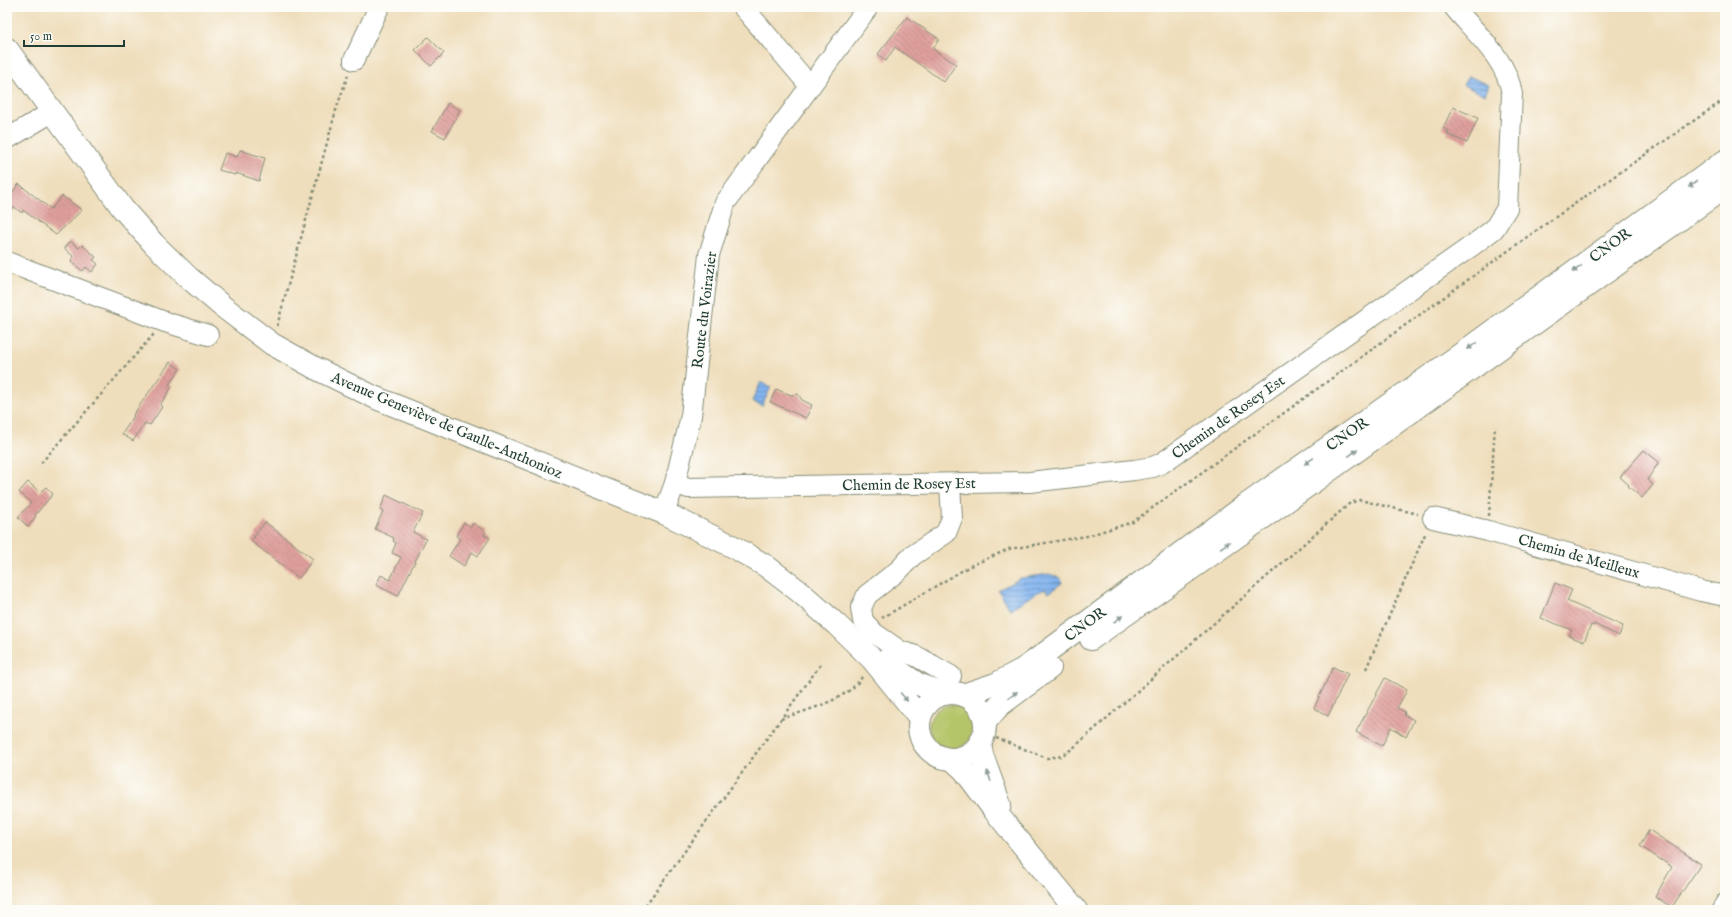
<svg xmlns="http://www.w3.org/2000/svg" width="1732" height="917" font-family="'IM FELL English',serif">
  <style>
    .grass { fill: #b4c467; stroke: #6a804e }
    .water { fill: url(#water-rules); stroke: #517892 }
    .building { fill: url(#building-back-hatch) }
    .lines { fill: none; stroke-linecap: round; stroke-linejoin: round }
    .minor-casing { stroke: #878e78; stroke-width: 22 }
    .major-casing { stroke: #878e78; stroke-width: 24 }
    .highway-casing { stroke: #878e78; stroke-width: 24 }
    .path { stroke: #878e78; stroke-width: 2.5; stroke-dasharray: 3 3; stroke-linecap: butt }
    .minor { stroke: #fff; stroke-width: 20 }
    .major { stroke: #fff; stroke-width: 22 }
    .highway { stroke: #fff; stroke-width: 22 }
    .oneway { fill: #8f9e9a }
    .labels { text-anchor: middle; stroke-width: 3; stroke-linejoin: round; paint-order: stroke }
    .street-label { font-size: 15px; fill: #1f3d34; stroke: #fdfcf7 }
  </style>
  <defs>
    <pattern id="water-rules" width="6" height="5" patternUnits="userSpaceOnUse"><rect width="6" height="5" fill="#83b4ef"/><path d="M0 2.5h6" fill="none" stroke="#6b94c2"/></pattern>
    <pattern id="building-back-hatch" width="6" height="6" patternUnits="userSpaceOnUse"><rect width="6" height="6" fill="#e0a09d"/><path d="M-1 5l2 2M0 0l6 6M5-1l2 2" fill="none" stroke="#b58481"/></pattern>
  </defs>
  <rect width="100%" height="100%" fill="#fdfcf7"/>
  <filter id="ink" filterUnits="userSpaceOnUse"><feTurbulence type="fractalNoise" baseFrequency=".025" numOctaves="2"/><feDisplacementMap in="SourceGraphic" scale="8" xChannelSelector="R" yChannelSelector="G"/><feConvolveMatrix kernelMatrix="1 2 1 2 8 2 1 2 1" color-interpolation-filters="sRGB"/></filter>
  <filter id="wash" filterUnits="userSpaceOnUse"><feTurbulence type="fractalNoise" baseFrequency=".012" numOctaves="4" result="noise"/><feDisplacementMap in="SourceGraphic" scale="16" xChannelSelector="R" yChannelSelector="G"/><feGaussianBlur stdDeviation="0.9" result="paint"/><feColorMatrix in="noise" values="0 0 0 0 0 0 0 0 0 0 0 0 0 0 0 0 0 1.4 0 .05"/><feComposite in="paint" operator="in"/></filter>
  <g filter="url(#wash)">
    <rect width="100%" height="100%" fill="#efdebc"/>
    <circle class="grass" cx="951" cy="727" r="22"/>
    <g class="water">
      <path d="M1468 76 1489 85 1485 95 1463 85Z"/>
      <path d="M761 382 771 387 762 406 752 401Z"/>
      <path d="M1049 574 1060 578 1062 583 1048 593 1046 589 1038 592 1010 609 998 590 1021 578Z"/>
    </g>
    <g id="blocks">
      <g class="building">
        <path d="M907 17 939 39 933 49 956 64 944 82 895 47 886 61 878 54Z"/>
        <path d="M428 37 444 53 431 66 415 50Z"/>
        <path d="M448 103 460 110 445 138 432 131Z"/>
        <path d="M1453 107 1478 118 1467 143 1447 134 1449 131 1443 128Z"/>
        <path d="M240 150 265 158 259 181 236 173 235 175 219 170 225 153 237 157Z"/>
        <path d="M19 184 51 209 62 196 82 210 56 235 23 210 22 213 14 207 7 215V199Z"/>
        <path d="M70 241 79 248 82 245 96 257 93 260 98 264 92 272 86 267 83 271 71 262 73 256 64 248Z"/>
        <path d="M170 362 180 369 169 385 172 387 160 405 162 407 150 425 145 423 133 441 122 434 134 416 133 415Z"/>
        <path d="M776 389 791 395 798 394 802 400 812 405 806 418 770 402Z"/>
        <path d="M1644 450 1659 462 1647 480 1653 485 1642 498 1628 486 1629 485 1620 477Z"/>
        <path d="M28 482 40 492 46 487 53 494 35 515 36 516 28 527 18 517 31 503 19 492Z"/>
        <path d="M386 495 423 513 413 532 426 539 398 596 376 585 381 575 390 580 401 557 392 553 396 543 393 541 394 538 375 529 383 511 380 510Z"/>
        <path d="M265 522 313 559 299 578 251 541Z"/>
        <path d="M464 522 471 527 473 523 486 532 484 535 490 538 478 556 472 552 464 566 449 556 460 539 456 536Z"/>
        <path d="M1555 583 1572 590 1567 601 1623 626 1619 636 1594 624 1593 626 1591 625 1584 642 1569 636 1572 630 1541 618Z"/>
        <path d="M1333 667 1348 674 1328 716 1314 708Z"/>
        <path d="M1385 678 1407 690 1397 708 1405 712 1404 715 1414 720 1406 737 1391 727 1382 746 1356 732Z"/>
        <path d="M1649 830 1701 864 1672 907 1655 897 1672 867 1640 846Z"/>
      </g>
    </g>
  </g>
  <g filter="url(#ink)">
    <use href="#blocks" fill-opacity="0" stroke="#878e78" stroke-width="1"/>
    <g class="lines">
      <g class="minor-casing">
        <g id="minor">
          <path d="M743 7 810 86"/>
          <path d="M354 60 379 7"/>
          <path d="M7 139 52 112"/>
          <path d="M7 262 165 322 208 335"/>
          <path d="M675 483 688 488 1030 482 1134 470 1153 467 1162 463 1473 245 1494 229 1507 208 1512 94C1507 59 1475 33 1454 7"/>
          <path d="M950 484 952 518 946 533 912 556 899 570 867 595 861 608 863 621 874 633 900 651 916 656 951 676"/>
          <path d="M664 513 675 483 691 416 709 255 725 203 868 7"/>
          <path d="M1433 518 1488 531 1701 591 1725 596"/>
          <path d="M1722 910 1725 904"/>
        </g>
      </g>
      <g class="major-casing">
        <g id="major">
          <path d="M7 49 123 209 154 244 189 278 222 306 272 344 317 369 376 398 664 513 732 546 766 566 800 592 837 625 872 659 920 718"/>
          <path d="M884 661 918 684 944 694"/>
          <circle cx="952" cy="726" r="33"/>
          <path d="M980 743 982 755 1000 805"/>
          <path d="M952 759 964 770 994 810 1076 910"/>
        </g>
      </g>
      <g class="highway-casing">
        <g id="highway">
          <path d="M1091 639 1232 540 1725 187"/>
          <path d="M963 695 996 684 1025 668 1246 505 1461 354 1725 161"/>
          <path d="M985 722 999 706 1050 668"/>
        </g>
      </g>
      <g class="path">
        <path d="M277 326 336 110 348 75"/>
        <path d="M41 463 154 334"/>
        <path d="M1489 516 1495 426"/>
        <path d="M882 618 970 566 1009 549 1087 536 1133 522 1530 235 1725 99"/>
        <path d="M1366 669 1426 532"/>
        <path d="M781 719C806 710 850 700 863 675"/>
        <path d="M996 738 1047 758 1061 756 1072 749 1350 503 1360 500 1418 514"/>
        <path d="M642 910 821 664"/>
      </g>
      <use href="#minor" class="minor"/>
      <use href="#major" class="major"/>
      <use href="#highway" class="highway"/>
    </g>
    <defs><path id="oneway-solid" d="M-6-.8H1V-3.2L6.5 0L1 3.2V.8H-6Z"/></defs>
    <g class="oneway">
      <use href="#oneway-solid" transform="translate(1693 184) rotate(144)"/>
      <use href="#oneway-solid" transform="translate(1577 269) rotate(144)"/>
      <use href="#oneway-solid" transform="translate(1472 346) rotate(144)"/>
      <use href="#oneway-solid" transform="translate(1353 453) rotate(-36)"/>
      <use href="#oneway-solid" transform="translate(1309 461) rotate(145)"/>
      <use href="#oneway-solid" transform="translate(1225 545) rotate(-35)"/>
      <use href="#oneway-solid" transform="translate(1118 619) rotate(-36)"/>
      <use href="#oneway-solid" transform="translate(1013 695) rotate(-38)"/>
      <use href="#oneway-solid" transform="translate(904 697) rotate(50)"/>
      <use href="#oneway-solid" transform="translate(989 776) rotate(-109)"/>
    </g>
  </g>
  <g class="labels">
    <g class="street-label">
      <text transform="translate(1610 245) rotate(-36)" y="5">CNOR</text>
      <text transform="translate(704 310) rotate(-83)" y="5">Route du Voirazier</text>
      <text transform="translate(1228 417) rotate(-35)" y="5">Chemin de Rosey Est</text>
      <text transform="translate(447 425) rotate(23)" y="5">Avenue Geneviève de Gaulle-Anthonioz</text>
      <text transform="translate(1347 434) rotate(-35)" y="5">CNOR</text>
      <text transform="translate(909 484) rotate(-1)" y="5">Chemin de Rosey Est</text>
      <text transform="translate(1579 556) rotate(16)" y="5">Chemin de Meilleux</text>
      <text transform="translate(1085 624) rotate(-36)" y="5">CNOR</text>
    </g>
  </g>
  <rect width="1732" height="917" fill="none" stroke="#fdfcf7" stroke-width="24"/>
  <path d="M24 40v6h100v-6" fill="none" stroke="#1f3d34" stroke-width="2"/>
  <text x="30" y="40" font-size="12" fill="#1f3d34" stroke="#fdfcf7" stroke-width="3" paint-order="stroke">50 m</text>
</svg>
